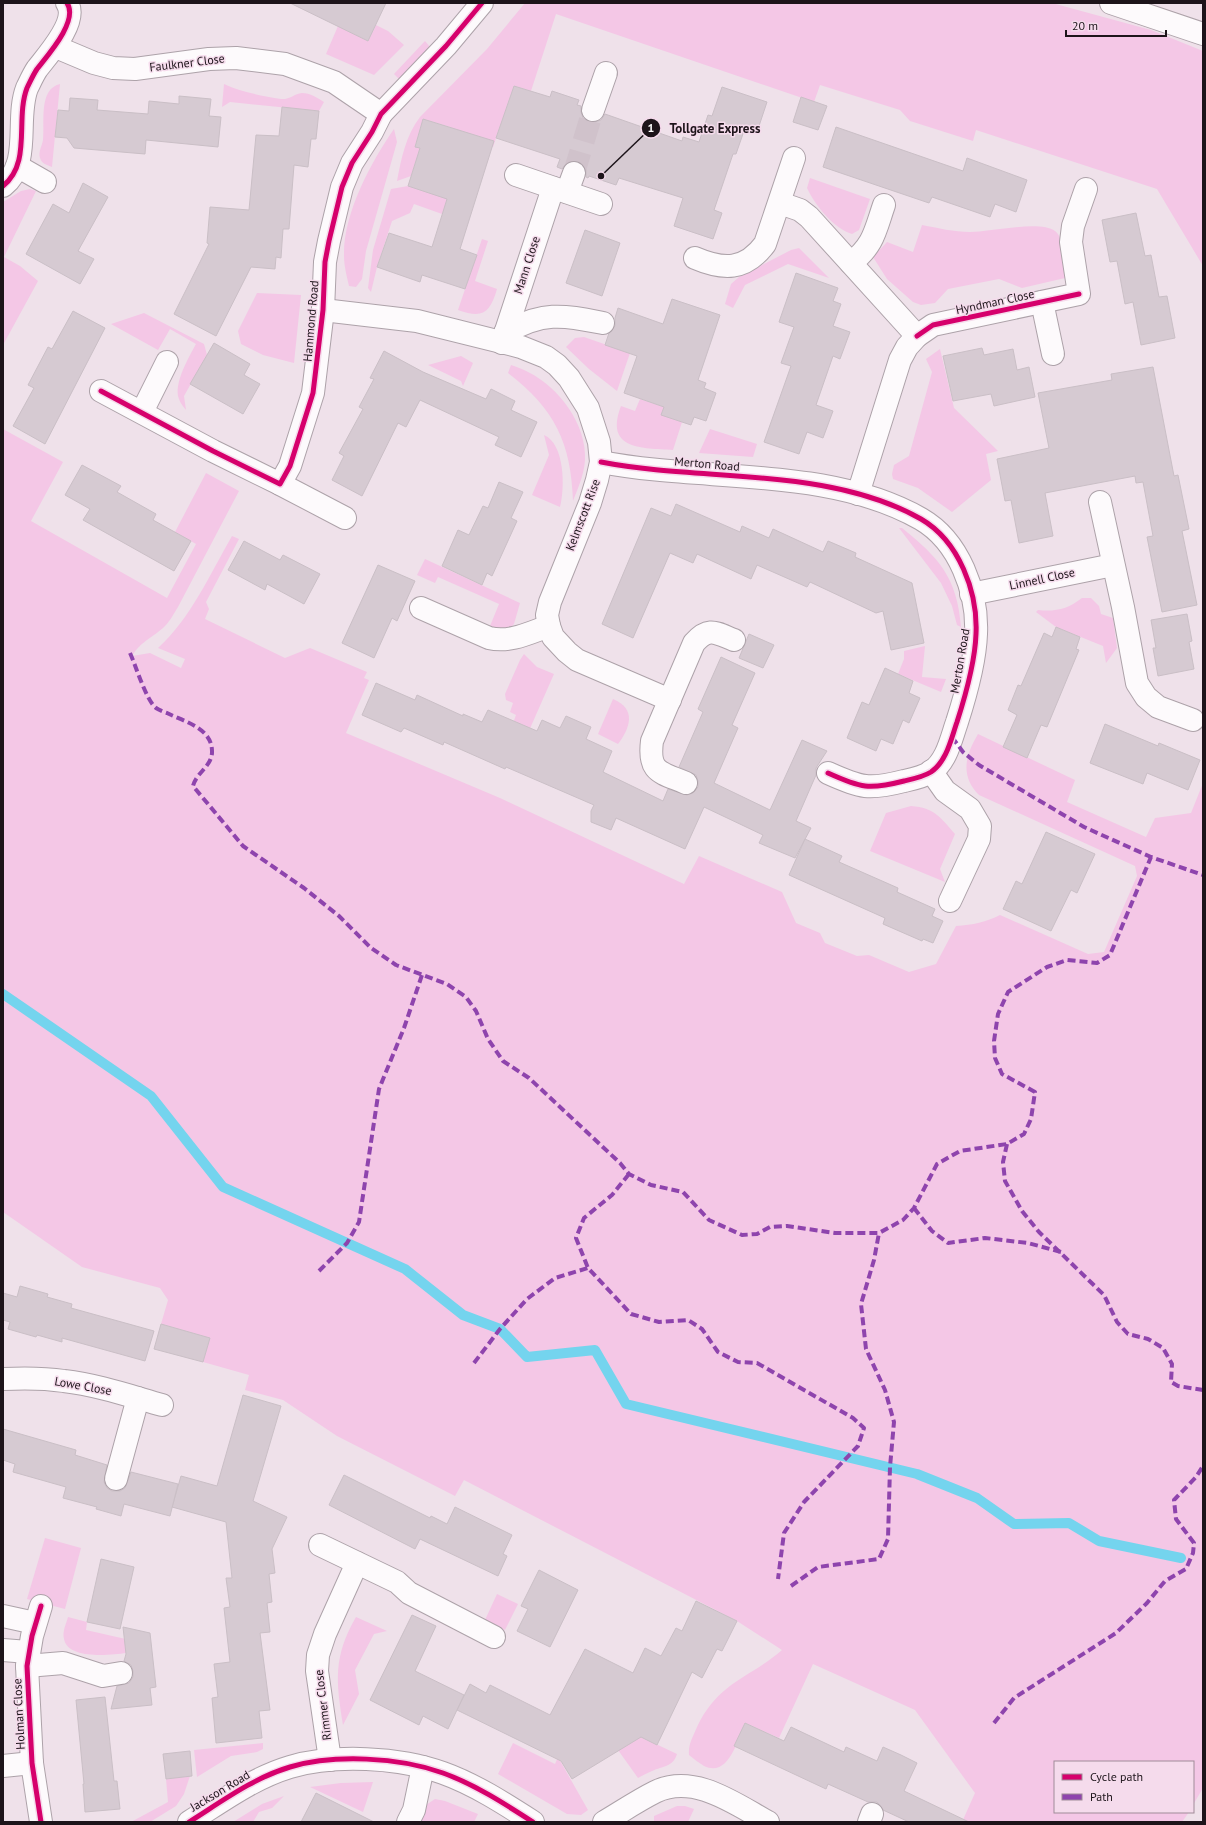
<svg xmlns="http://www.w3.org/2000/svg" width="1206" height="1825" font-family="'PT Sans',sans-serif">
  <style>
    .green { fill: #f4c7e6 }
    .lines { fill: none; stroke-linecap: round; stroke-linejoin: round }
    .stream { stroke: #74d4ee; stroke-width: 10 }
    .building { fill: #d6cad2; stroke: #cabfc6 }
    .minor-tunnel { stroke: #d0c2cb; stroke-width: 22; stroke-dasharray: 22 11; stroke-linecap: butt }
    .minor-casing { stroke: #ada2a9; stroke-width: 24 }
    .minor { stroke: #fdfafc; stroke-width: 22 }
    .quiet { stroke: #8e44ad; stroke-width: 4; stroke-dasharray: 8 4; stroke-linecap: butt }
    .cycleway-casing { stroke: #f5dbec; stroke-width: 8 }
    .cycleway { stroke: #d6006c; stroke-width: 5 }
    .labels { text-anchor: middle; stroke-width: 3; stroke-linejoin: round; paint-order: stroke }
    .street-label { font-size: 12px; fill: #1d141a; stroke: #f5dbec }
    .leader { fill: none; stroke: #1d141a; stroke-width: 1.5 }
    .callout-dot { fill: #1d141a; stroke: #f5dbec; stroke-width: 1.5 }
    .mark-label { font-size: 12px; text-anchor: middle; font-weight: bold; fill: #fff }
    .callout-label { font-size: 13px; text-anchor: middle; font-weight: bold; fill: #1d141a; stroke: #f5dbec; stroke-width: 3; stroke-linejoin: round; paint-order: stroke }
  </style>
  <rect width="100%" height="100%" fill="#efe1ea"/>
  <g class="green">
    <path d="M525 3H1052L1151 30 1203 51V266L1157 189 976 130 973 141 910 121 900 110 820 85 814 102 556 14 531 91 514 86 493 147 449 133 450 127 423 119 415 146 420 148 411 176 397 181C401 159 406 135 420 117L487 49Z"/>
    <path d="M376 25 388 31 404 45 374 75 326 54 338 26 368 41Z"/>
    <path d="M425 41 430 47 400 80 394 74Z"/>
    <path d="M60 84 52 167C47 165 42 164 40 158 38 152 42 146 43 140 45 123 38 89 60 84Z"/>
    <path d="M224 84C241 92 262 96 281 99 289 100 294 94 302 93 310 93 318 98 324 102L319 111 230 102 222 107Z"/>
    <path d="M394 129 397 142 366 251 362 279 356 287 349 286C347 277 344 266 344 256 343 214 371 162 394 129Z"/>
    <path d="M810 178 870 199 859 230 852 234C834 229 815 205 807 188Z"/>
    <path d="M408 186 448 199 442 214 414 204 410 213 392 221 377 267 371 292 368 288 373 250 391 189Z"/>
    <path d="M30 189 36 191 4 257 20 266 38 281 3 345V202L21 191Z"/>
    <path d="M922 225C938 228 954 232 970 232 990 232 1040 220 1055 231 1065 238 1064 267 1065 278L1022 288 999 279 948 289 935 303 921 305 913 302 887 279 873 257 887 242 913 252Z"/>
    <path d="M482 239 488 241 475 281 497 289C490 313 483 319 458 310Z"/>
    <path d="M799 248 829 278 788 264 745 285 733 308 725 304 731 284 739 277 791 250Z"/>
    <path d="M257 293 301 295 294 363 263 355 241 344 238 331Z"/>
    <path d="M144 313 204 344 207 355 184 396 186 410C183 406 180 403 179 399 173 384 189 357 196 344L170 329 158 350 111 324Z"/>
    <path d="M584 337 630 353 617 391 589 369 566 347 575 338Z"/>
    <path d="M940 349 954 408 998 451 986 454 991 480 952 512 918 488 893 479 892 474 894 465 909 456 932 372 926 359Z"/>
    <path d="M461 356 473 363 463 386 461 381 428 365Z"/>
    <path d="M511 365C517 367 523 369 528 372 559 387 587 425 585 460 584 475 578 488 573 501 571 443 555 409 508 373Z"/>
    <path d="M640 399 664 407 662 415 682 422 673 450C642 448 604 450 621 406L635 411Z"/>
    <path d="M3 429 63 462 31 521 167 598 196 544 175 532 206 473 239 491 178 607C174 613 171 620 165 626 153 638 142 640 132 656L150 653 181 668 185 659 158 648C191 618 210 574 232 536L239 539 206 602 209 609 205 619 285 658 310 648 367 672 364 678 369 680 346 733 500 798 684 884 699 856 782 892 796 923 820 933 825 943 857 956 869 955 909 972 936 964 956 926C973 925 986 922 1000 915L1088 954 1104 952 1137 876 1135 866 979 795C960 776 965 756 978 734L1075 780 1067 802 1146 837 1155 818 1191 813 1203 783V1788L1193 1805V1762H1055V1812H1189L1182 1822H962L975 1793 915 1710 813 1664 779 1738 745 1723C738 1739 729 1778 704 1766 699 1763 694 1759 689 1755 688 1744 693 1737 697 1727 718 1682 750 1678 782 1650L737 1621 464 1480 455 1496 337 1436 283 1400 245 1390 249 1375 203 1362 210 1338 161 1324 168 1300 160 1288 82 1267 3 1212Z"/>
    <path d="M710 429 757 444 753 457 699 453Z"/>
    <path d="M544 435C565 444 565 488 560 507L532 495 549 455Z"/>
    <path d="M899 528H902C939 558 957 577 961 627L957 625 952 606 941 583Z"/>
    <path d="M425 559 520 603 514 624 506 632 491 630 490 626 499 604 438 577 435 583 417 575Z"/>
    <path d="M1082 598H1091L1099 606 1101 614 1113 618 1117 648 1106 663 1103 646 1056 627 1036 612 1038 610C1055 612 1068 609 1082 598Z"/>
    <path d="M925 646 922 677 946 679 941 692 898 674 904 659V651Z"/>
    <path d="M524 654 537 667 554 674 528 733 512 726 516 715 510 712 513 703 506 700 505 694 520 660Z"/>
    <path d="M613 699C637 709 630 728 618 744L598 734Z"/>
    <path d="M911 806C935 808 940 817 955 834L940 869 945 882 870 851 886 813Z"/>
    <path d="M45 1538 81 1548 65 1609 27 1599Z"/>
    <path d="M497 1594 518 1604 505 1630 485 1620Z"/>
    <path d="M68 1617 87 1622 86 1630 130 1640 126 1653C111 1655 68 1660 64 1639 62 1632 66 1624 68 1617Z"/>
    <path d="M356 1617 387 1631 374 1634 355 1670 359 1694 343 1725C336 1681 333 1657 356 1617Z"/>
    <path d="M639 1736 677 1754C673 1767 663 1766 652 1771 647 1773 642 1776 638 1778L618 1750Z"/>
    <path d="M263 1743V1749L257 1752 231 1756 197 1777 194 1750Z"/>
    <path d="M513 1743 555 1764 558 1757 588 1810 581 1815 567 1814 498 1774Z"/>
    <path d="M190 1776 184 1794 176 1806 150 1822H131L168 1802 166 1779Z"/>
    <path d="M373 1782 363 1812 310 1787 341 1783Z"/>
    <path d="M284 1796 272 1808 259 1812 253 1822H233L262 1804Z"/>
    <path d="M435 1799 445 1801 478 1814 474 1822H418L426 1805Z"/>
    <path d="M677 1806H685L694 1809 688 1822H654V1816Z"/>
  </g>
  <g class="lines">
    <path class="stream" d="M3 994 151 1096 223 1187 405 1269 463 1315 500 1329 527 1357 595 1350 626 1404 917 1474 977 1498 1014 1524 1069 1523 1099 1541 1181 1558"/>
  </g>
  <g class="building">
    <path d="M290 3H386L368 41Z"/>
    <path d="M514 86 550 97 552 91 579 100 577 105 581 106V112L583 118 589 122H595L601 120 605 114 682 141 683 137 699 142 708 115 712 116 722 87 767 102 757 132 745 128 736 154H733L714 210 722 213 713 239 674 226 683 198 619 178 616 185 589 176 588 178 586 177V170L584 165 579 161H572L566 164 562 169 557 167 560 159 496 138Z"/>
    <path d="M179 96 211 99 209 116 221 117 218 147 146 140 145 154 74 148 67 138 55 137 58 110 69 111 70 98 98 100 97 110 148 114 149 101 179 104Z"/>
    <path d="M801 97 827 106 818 130 793 122Z"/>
    <path d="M282 107 319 111 316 139H311L308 167 294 165 289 229H283L281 258 276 257 275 269 251 267 216 336 174 314 209 244 207 243 210 207 249 210 256 135 279 136Z"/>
    <path d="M423 119 494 141 460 249 477 255 465 289 422 275 420 282 377 267 389 233 432 247 447 199 408 186 420 148 415 147Z"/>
    <path d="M836 127 963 171 967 158 1027 180 1016 212 995 204 990 217 932 197 929 203 823 167Z"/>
    <path d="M83 183 108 197 78 251 94 259 80 284 26 254 53 204 69 213Z"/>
    <path d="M1136 213 1145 256 1151 255 1159 297 1167 296 1175 338 1141 345 1133 302 1125 304 1117 261 1110 262 1102 220Z"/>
    <path d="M585 230 620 243 602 296 566 283Z"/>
    <path d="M796 273 838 288 833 301 841 304 833 326 850 332 840 359 833 356 816 405 833 411 823 438 807 432 799 454 764 442 791 366 781 363 794 327 779 322Z"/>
    <path d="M672 299 720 315 698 380 706 383 704 388 716 393 706 421 694 417 691 425 661 415 664 407 624 393 637 356 605 345 609 333 615 326V318L618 308 663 324Z"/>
    <path d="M73 311 105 328 45 444 13 426 34 388 28 385 48 347 52 349Z"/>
    <path d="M214 343 250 364 244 375 260 384 243 414 190 384Z"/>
    <path d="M982 348 984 355 1013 349 1017 370 1029 367 1035 397 994 406 991 394 953 401 943 356Z"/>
    <path d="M384 351 423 372 486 399 491 389 515 401 511 410 537 422 521 457 495 445 499 437 420 400 406 427 398 423 362 496 332 480 344 456 339 453 363 409 359 407 374 379 370 378Z"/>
    <path d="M1153 367 1174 476 1178 475 1189 529 1182 531 1197 605 1162 612 1147 537 1153 536 1143 482 1136 483 1135 476 1045 493 1053 536 1019 543 1011 500 1005 501 997 459 1049 448 1038 393 1112 380 1111 374Z"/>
    <path d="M82 465 121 486 117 492 156 514 153 520 191 541 174 571 83 520 90 509 65 495Z"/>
    <path d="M499 482 523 492 511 518 517 521 492 576 487 573 482 585 442 566 458 530 469 535 483 506 488 508Z"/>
    <path d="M676 504 740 532 742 526 769 538 773 529 823 552 828 541 856 553 855 557 912 583 924 643 891 650 883 611 876 613 810 582 807 587 757 565 751 579 697 554 693 563 670 553 633 638 602 624 651 508 671 516Z"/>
    <path d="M244 541 280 560 283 555 320 574 304 604 267 584 265 590 228 570Z"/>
    <path d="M378 565 415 581 397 621 392 618 374 658 342 643Z"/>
    <path d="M1187 614 1192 641 1189 642 1194 669 1158 676 1153 648H1156L1151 620Z"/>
    <path d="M1056 627 1080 637 1076 649 1079 650 1047 727 1041 725 1027 758 1003 747 1017 715 1008 710 1018 685 1021 686 1044 633 1052 637Z"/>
    <path d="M749 634 774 645 763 668 739 658Z"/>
    <path d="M721 657 755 673 732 725 738 728 714 783 770 810 802 740 827 751 816 768V775L796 821 811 828 795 858 759 843 763 835 704 807 685 849 616 818 611 830 591 822V811L594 805 506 767 505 769 444 742 443 745 404 728 401 732 362 715 376 683 415 700 417 695 463 716V714L482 722 488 710 537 731 542 720 560 728 566 716 591 727 586 739 612 751 603 772 663 801 668 789 687 795 693 793 698 787V781L696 775 679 767 703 712 698 709Z"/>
    <path d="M885 668 913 681 909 693 920 698 909 723 903 720 893 744 881 739 876 751 847 738 862 702 869 705Z"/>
    <path d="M1105 724 1158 746 1159 743 1200 760 1188 790 1147 773 1143 784 1090 763Z"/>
    <path d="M1046 832 1095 854 1077 893 1071 890 1051 931 1003 909 1016 881 1022 884Z"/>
    <path d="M805 839 842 856 839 862 898 888 897 892 935 909 932 916 943 921 933 943 923 939 922 941 883 924 885 918 789 875Z"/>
    <path d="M20 1286 48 1294 47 1297 72 1304 71 1308 154 1331 145 1361 62 1338V1342L37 1335 36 1337 8 1329 10 1322 3 1320V1293L17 1297Z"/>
    <path d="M161 1324 210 1338 203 1362 154 1349Z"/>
    <path d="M243 1395 281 1406 253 1501 287 1517 272 1549 275 1573 269 1574 272 1602 267 1603 270 1632 260 1633 270 1710 259 1711 262 1738 216 1743 212 1698 218 1697 214 1664 230 1662 224 1608 230 1607 226 1578H232L226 1522 172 1507 181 1476 217 1486Z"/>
    <path d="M3 1429 76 1450 75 1455 107 1465 104 1482 107 1488 112 1491H120L125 1488 131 1472 178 1484 170 1516 124 1504 121 1516 96 1509 97 1507 63 1498 66 1487 13 1472 15 1464 3 1460Z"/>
    <path d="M344 1475 430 1518 431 1516 447 1524 455 1507 512 1535 503 1554 507 1556 498 1576 420 1539 415 1549 329 1505Z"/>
    <path d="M101 1559 134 1567 120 1629 87 1622Z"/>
    <path d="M539 1570 578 1590 550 1647 517 1631 528 1609 521 1606Z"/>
    <path d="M696 1601 737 1621 722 1651 717 1649 702 1678 692 1672 657 1745 641 1737 572 1779 561 1761 457 1710 470 1684 486 1693 490 1685 550 1715 585 1649 633 1673 645 1648 661 1656 676 1628 682 1631Z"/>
    <path d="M412 1615 436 1626 415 1671 464 1695 448 1729 423 1716 419 1725 370 1700Z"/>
    <path d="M123 1627 150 1633 156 1687 150 1688 152 1705 111 1709 117 1686 129 1683 133 1677V1671L131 1665 124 1661 126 1654Z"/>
    <path d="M105 1697 114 1781H117L120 1809 85 1812 83 1784H84L76 1700Z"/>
    <path d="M745 1723 784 1741 791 1727 844 1752 846 1747 877 1761 883 1747 901 1755 917 1763 904 1791 969 1822H909L883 1810 877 1802H868L828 1784 826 1789 734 1746Z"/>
    <path d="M190 1751 192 1776 166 1779 163 1754Z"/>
    <path d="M316 1793 374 1822H301Z"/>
  </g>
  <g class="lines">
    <path class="minor-tunnel" d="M574 173 593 110"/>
    <g class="minor-casing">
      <g id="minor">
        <path d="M1111 3 1203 34"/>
        <path d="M56 47 94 63 113 68 135 69 209 59 236 58 285 64 334 82 381 114"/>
        <path d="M593 110 606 73"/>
        <path d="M17 166 45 182"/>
        <path d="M516 175 601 204"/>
        <path d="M3 186C32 163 15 119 27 88 30 82 33 75 37 69 47 56 79 21 67 3"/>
        <path d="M567 192 574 173"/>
        <path d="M780 203 800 210 809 217 917 336 907 347 900 360 858 494"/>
        <path d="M695 258C723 270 745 271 765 244L794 158"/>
        <path d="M851 263C874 245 875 231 884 205"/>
        <path d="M1042 302 1053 354"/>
        <path d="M323 310 417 321 521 347 546 357 557 365 569 378 588 408 599 442 601 462 597 480 590 503 550 602 547 615 549 626 553 637 567 652 577 660 670 700"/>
        <path d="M505 333C543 311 562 315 603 323"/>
        <path d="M917 336 933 325 1079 294 1071 242 1073 226 1086 189"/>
        <path d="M502 343 553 188"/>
        <path d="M101 391 213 451 280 484 290 466 313 393 323 310 325 262 329 241 342 187 352 163 372 132 381 114 446 46 482 3"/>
        <path d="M142 412 167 362"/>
        <path d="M601 462C704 482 828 466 921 519 959 541 978 592 976 634 975 663 966 694 957 722 951 739 947 761 931 772 923 777 913 779 904 781 869 790 861 788 828 773"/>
        <path d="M280 484 345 518"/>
        <path d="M1100 502 1123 607 1137 683 1146 697 1158 707 1193 720"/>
        <path d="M971 594 1113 565"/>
        <path d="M421 608 489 638C510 643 529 633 549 626"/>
        <path d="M931 771 945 791 970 809 980 826 979 839 950 901"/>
        <path d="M686 783C660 772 648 773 652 741L694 643C709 626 716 633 734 640"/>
        <path d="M3 1379C23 1378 44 1378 64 1381 98 1385 130 1396 162 1405"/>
        <path d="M116 1479 138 1398"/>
        <path d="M320 1545 397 1582 409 1593 494 1637"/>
        <path d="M41 1606 32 1636 27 1666 32 1763 41 1822"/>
        <path d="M3 1616 35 1623"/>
        <path d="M3 1650 28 1652"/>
        <path d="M27 1666 63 1663 103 1676 121 1673"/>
        <path d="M330 1760 317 1671 318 1655 325 1634 357 1563"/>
        <path d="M3 1766 32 1763"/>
        <path d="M189 1822C221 1802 253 1778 290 1767 334 1754 399 1757 443 1773 474 1784 505 1804 533 1822"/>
        <path d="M408 1822 414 1810 423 1767"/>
        <path d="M604 1822C621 1812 637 1801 655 1792 694 1773 735 1804 768 1822"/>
        <path d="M869 1822 872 1814"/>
      </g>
    </g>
    <use href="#minor" class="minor"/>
    <g class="quiet">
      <path d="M130 653C136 666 146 700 156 708 159 710 164 712 167 713 185 722 213 728 212 753 211 767 196 773 193 786L243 846 304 888 339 916 371 948 396 965 447 984 466 997 476 1011 488 1039 503 1061 529 1078 620 1163 629 1174 651 1185 683 1192 709 1220 742 1235 757 1234 770 1227 787 1226 835 1233H879L903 1220 914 1208 937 1164 960 1151 1007 1144 1024 1134 1031 1119 1035 1092 1002 1074 995 1058 994 1041 998 1014 1008 992 1047 967 1067 960 1097 963 1110 955 1151 857"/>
      <path d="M952 737 963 752 979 765 1084 827 1151 857 1203 875"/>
      <path d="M1007 1144 1003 1162 1005 1181 1022 1211 1039 1232 1104 1295 1117 1322 1128 1334 1148 1339 1163 1348 1172 1364 1171 1382 1178 1386 1203 1390"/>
      <path d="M629 1174 612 1195 584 1218 576 1238 588 1268 631 1314 659 1322 688 1320 702 1329 718 1352 738 1362 757 1363 853 1418 864 1428 858 1446 804 1502 784 1533 778 1579"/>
      <path d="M914 1208 932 1231 948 1243 985 1238 1028 1243 1061 1252"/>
      <path d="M319 1271 347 1243 359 1222 379 1089 404 1028 422 975"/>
      <path d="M474 1363 500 1329 527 1299 555 1278 588 1268"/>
      <path d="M791 1586 818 1567 879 1559 888 1539 890 1467 894 1422 885 1390 866 1349 861 1304 874 1260 879 1233"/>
      <path d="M994 1723 1014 1698 1116 1633 1147 1603 1165 1581 1186 1569 1193 1553 1194 1543 1176 1519 1174 1500 1196 1477 1203 1466"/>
    </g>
    <g class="cycleway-casing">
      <g id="cycleway">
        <path d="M3 186C32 163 15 119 27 88 30 82 33 75 37 69 47 56 79 21 67 3"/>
        <path d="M917 336 933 325 1079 294"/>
        <path d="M101 391 213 451 280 484 290 466 313 393 323 310 325 262 329 241 342 187 352 163 372 132 381 114 446 46 482 3"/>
        <path d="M601 462C704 482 828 466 921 519 959 541 978 592 976 634 975 663 966 694 957 722 951 739 947 761 931 772 923 777 913 779 904 781 869 790 861 788 828 773"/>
        <path d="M41 1606 32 1636 27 1666 32 1763 41 1822"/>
        <path d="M189 1822C221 1802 253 1778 290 1767 334 1754 399 1757 443 1773 474 1784 505 1804 533 1822"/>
      </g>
    </g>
    <use href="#cycleway" class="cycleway"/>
  </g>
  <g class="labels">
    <g class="street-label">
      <text transform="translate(187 63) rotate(-7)" y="4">Faulkner Close</text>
      <text transform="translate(527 265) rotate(-72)" y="4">Mann Close</text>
      <text transform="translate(995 302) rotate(-12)" y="4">Hyndman Close</text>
      <text transform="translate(311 321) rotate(-85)" y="4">Hammond Road</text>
      <text transform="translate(707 464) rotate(5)" y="4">Merton Road</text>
      <text transform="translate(583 515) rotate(-69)" y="4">Kelmscott Rise</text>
      <text transform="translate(1042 579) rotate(-12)" y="4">Linnell Close</text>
      <text transform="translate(960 661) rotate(-80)" y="4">Merton Road</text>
      <text transform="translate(83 1386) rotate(10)" y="4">Lowe Close</text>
      <text transform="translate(323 1705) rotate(-97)" y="4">Rimmer Close</text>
      <text transform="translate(19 1714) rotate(-93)" y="4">Holman Close</text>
      <text transform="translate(220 1791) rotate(-31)" y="4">Jackson Road</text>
    </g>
  </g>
  <path class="leader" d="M601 176L651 128"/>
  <g class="callout-dot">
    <circle cx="601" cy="176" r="4"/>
    <circle cx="651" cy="128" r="10"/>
  </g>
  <g class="mark-label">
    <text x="651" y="132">1</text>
  </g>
  <g class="callout-label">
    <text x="715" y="133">Tollgate Express</text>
  </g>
  <rect width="1206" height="1825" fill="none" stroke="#1d141a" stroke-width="8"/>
  <rect x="1054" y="1761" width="140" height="52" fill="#f5dbec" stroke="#9f8b98"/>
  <rect x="1062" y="1774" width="20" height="6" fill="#d6006c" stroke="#9f8b98"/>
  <text x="1090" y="1781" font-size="12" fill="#1d141a">Cycle path</text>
  <rect x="1062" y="1794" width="20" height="6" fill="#8e44ad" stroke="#9f8b98"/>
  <text x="1090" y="1801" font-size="12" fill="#1d141a">Path</text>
  <path d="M1066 30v6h100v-6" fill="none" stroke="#1d141a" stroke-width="2"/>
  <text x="1072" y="30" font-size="12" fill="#1d141a" stroke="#f5dbec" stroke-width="3" paint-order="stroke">20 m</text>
</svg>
